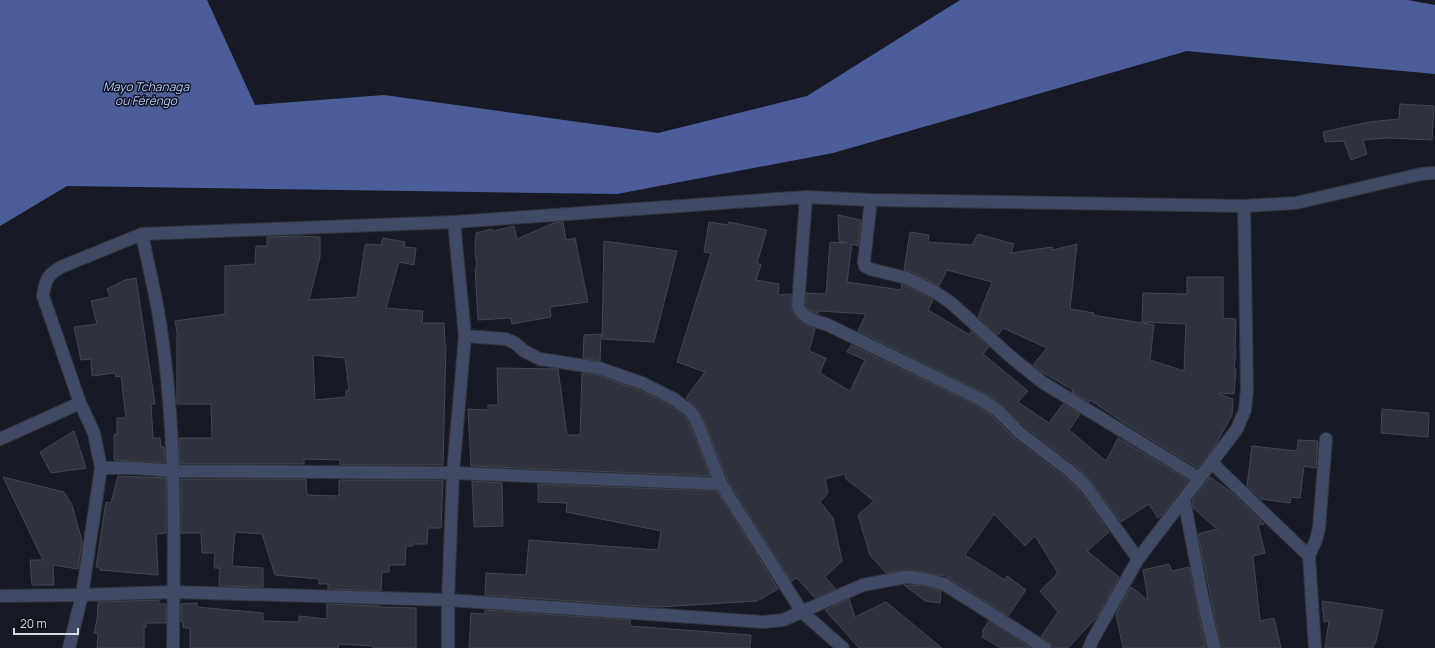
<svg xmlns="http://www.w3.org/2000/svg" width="1435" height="648" font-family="Manrope,sans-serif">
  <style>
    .water { fill: #4b5e9a }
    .building { fill: #2f323d; stroke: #434751; fill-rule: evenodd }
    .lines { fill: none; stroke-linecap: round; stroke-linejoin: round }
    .minor-casing { stroke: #32353e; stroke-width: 14 }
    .minor { stroke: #414a64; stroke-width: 12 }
    .labels { text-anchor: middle; stroke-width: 3; stroke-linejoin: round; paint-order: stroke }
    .water-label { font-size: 12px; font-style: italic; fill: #b3c5fb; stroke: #0e111a }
  </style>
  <rect width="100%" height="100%" fill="#171a24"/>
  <path class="water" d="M0 0H207L255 105 384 95 658 133 807 96 960 0H1408L1435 5V74L1187 51 833 153 617 194 67 186 0 226Z"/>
  <g class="building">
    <path d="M1400 104 1434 106 1432 140 1388 138 1363 140 1367 154 1351 160 1344 141 1325 142 1323 132 1369 122 1399 119Z"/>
    <path d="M838 215 861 220 858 246 852 244 847 282 901 290 902 284 931 298 933 300 928 310 970 335 971 331 989 347 983 354 1028 391 1018 402 1049 423 1063 404 1080 414 1069 430 1106 461 1118 438 1188 480 1163 514 1158 518 1149 504 1121 522 1090 480 1076 466 1025 427 1002 405 986 394 858 331 866 314 820 311H818V314L808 309 806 304V293L826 294 830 242 847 243 839 241Z"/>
    <path d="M556 222H563L566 240 575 238 588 302 550 307 551 317 512 324 511 318 478 320 475 268H477L475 249 476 233 492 229 493 231 514 226 517 239Z"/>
    <path d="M709 222 728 225 729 222 767 230 757 263 761 265 756 280 779 284 778 295 791 294V306L794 315 803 323 815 329 809 351 826 358 820 373 850 391 865 360 847 352 851 345 978 406 993 417 1015 439 1066 478 1079 490 1109 532 1087 551 1119 577 1097 617 1068 648H1053L1049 642 1041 637 1058 612 1040 591 1058 573 1035 536 1025 546 994 514 965 555 1005 580 1007 576 1026 590 1008 616 943 574V576L926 572 907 570 886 573 870 555 858 515 874 501 846 479 845 474 825 479 828 493 820 502 833 518 842 561 825 577 836 589 815 598 797 578 791 581 728 481 703 418 696 407 686 398 705 372 677 362 711 253 704 252Z"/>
    <path d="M910 232 929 235 928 242 972 245 978 234 1014 244 1011 253 1052 247 1053 250 1077 244 1070 309 1094 313 1093 315 1154 325 1150 360 1184 371 1186 324 1142 322 1143 293 1187 294V277H1223V318L1236 319 1235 350 1236 351 1234 369H1236L1234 394 1220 393 1219 394 1233 399 1232 415 1215 446 1198 468 1126 424 1090 400 1089 402 1072 392 1073 390 1037 369 1033 365 1047 348 1003 328 998 335 978 317 992 282 947 270 939 286 910 271 904 270Z"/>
    <path d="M298 236 320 237V257L309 300 357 297 365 245H367V244L381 245 383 238 405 242 404 247 416 248 414 265 399 262 386 308 423 311 422 323H444L445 345H446L443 465H340V460L304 459V464H180L179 438H212L211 404H177V332L175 321 225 314V266L255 264 256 246H267V237ZM313 355 345 358 349 390 346 391V397L315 400Z"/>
    <path d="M604 241 677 251 654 342 602 339Z"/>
    <path d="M136 278 155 404H151L153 438H160L161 447H164L165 463 114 460V434L117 435V418H126L121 376 116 377 115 373 92 376 91 359 81 360 74 327 97 324 91 301 110 297 107 289 125 280Z"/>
    <path d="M601 334 600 361 583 358 584 335Z"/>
    <path d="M497 368 558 369 567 435H580L582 373 597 375 639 390 670 405 684 416 690 425 710 476 471 466 468 409 488 410V405H498Z"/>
    <path d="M1382 409 1429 413 1428 437 1381 433Z"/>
    <path d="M74 431 86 468 51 473 40 452Z"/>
    <path d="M1298 440 1318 441 1316 468 1304 466 1300 498 1291 497 1290 503 1261 499 1247 486 1252 446 1297 451Z"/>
    <path d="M118 476 166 478V533L156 534 158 575 100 570V567H96L106 502 111 503Z"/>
    <path d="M3 477 64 492 72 505 82 541 78 569 53 565 54 585H32L30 560H43Z"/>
    <path d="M1210 477 1231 492 1264 524 1258 525 1265 553 1253 556 1260 621 1274 618 1281 648H1221L1198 534 1217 529 1193 508 1192 501Z"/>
    <path d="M181 479H306L307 495 339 496V480H443L441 528H428L427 544H413V546H406L405 565H389V572H382L381 591 328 589V584H319V579L275 575 262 534 235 532 232 566 263 568V587L219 586 220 568H214L215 553H202L201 533H181Z"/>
    <path d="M472 481 502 483 503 526 474 527Z"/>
    <path d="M538 484 717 491 778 589 757 601 659 607 485 595 486 573 526 575 529 540 658 550 661 531 566 512 567 503 538 502Z"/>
    <path d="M1169 564 1172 571 1189 567 1206 648H1123L1116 614 1131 587 1148 600 1143 570Z"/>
    <path d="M904 585 924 586 941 591 940 603 925 601Z"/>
    <path d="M849 599 855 617 886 602 942 648H859L825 610Z"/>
    <path d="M159 600V604H166V623H146V627H144V648H97L98 634 94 633 97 620 98 602Z"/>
    <path d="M1322 601 1383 610 1376 641 1373 648H1325L1329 621 1324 622Z"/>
    <path d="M197 603V607L263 613V621L299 622V616L327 619V604L380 606V607L416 608V648H373V646L339 644 338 648H190V628H183V622H181V604Z"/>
    <path d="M485 610 630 620V626L751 635 750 648H469L471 613 485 614Z"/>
    <path d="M989 621 1031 648H1001L982 637 984 632 982 631Z"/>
  </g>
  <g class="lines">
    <g class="minor-casing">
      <g id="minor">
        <path d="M806 197 454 222 465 336 506 339 515 343 524 351 540 359 599 368 642 383 674 399 690 411 697 422 721 484 802 612 843 648"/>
        <path d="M871 200 864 262 865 266 870 269 907 278 935 292 950 302 1011 357 1042 382 1199 478"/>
        <path d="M142 234C148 266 157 298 161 330 177 435 174 542 173 648"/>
        <path d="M0 439 80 403"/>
        <path d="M1212 463 1309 556 1315 648"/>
        <path d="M101 468H133L174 471 453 473 721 484"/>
        <path d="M1184 499 1202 595 1214 648"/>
        <path d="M1309 556 1316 540 1319 528 1326 439"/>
        <path d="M1138 559 1085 485 1071 472 1020 433 998 411 982 400 828 325C816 321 803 319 798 306L806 197 871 200 1244 206 1296 203 1421 174 1435 173"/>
        <path d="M0 596 82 595 173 592 448 600 763 622 783 620 863 585 906 577 925 579 944 584 1045 648"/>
        <path d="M69 648 82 595 101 468 94 433 80 403 43 296C45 281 47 275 61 267L142 234 454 222"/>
        <path d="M448 648V600L453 473 465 336"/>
        <path d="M1089 648 1093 639 1138 559 1237 429 1245 410 1247 389 1244 206"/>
      </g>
    </g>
    <use href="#minor" class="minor"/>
  </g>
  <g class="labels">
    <g class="water-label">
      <text x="146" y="91">Mayo Tchanaga<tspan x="146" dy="14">ou Férèngo</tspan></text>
    </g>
  </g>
  <path d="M14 628v6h64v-6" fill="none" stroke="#d8dae1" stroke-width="2"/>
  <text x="20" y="628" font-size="12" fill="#d8dae1" stroke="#0e111a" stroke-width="3" paint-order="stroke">20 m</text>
</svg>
